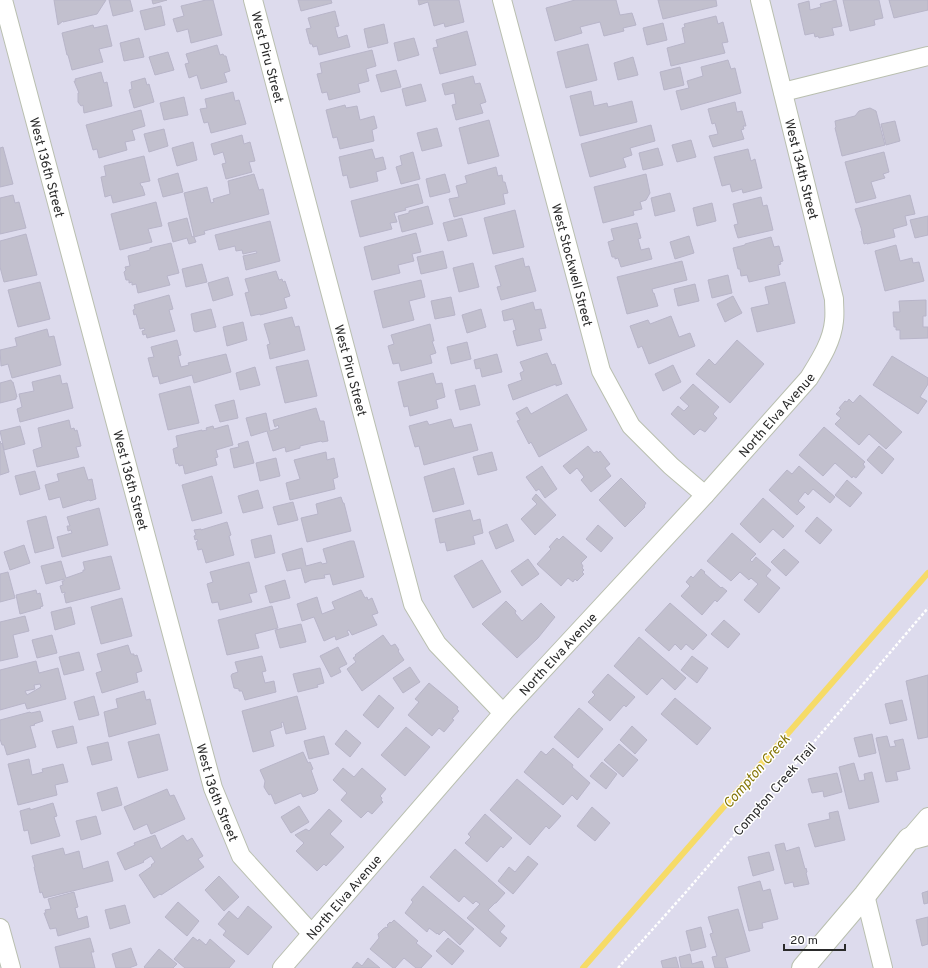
<svg xmlns="http://www.w3.org/2000/svg" width="928" height="968" font-family="Overpass,sans-serif">
  <style>
    .lines { fill: none; stroke-linecap: round; stroke-linejoin: round }
    .stream { stroke: #f6db67; stroke-width: 6 }
    .building { fill: #c2c0ce; stroke: #b8b5c9; fill-rule: evenodd }
    .street-casing { stroke: #b9bfaf; stroke-width: 20 }
    .secondary-casing { stroke: #b9bfaf; stroke-width: 24 }
    .path { stroke: #fff; stroke-width: 2.5; stroke-dasharray: 3 2; stroke-linecap: butt }
    .street { stroke: #fff; stroke-width: 18 }
    .secondary { stroke: #fff; stroke-width: 22 }
    .labels { text-anchor: middle; stroke-width: 3; stroke-linejoin: round; paint-order: stroke }
    .street-label { font-size: 13px; fill: #2a2a2a; stroke: #fff }
    .water-label { font-size: 14px; font-style: italic; fill: #867707; stroke: #fff }
  </style>
  <rect width="100%" height="100%" fill="#dddbed"/>
  <g class="lines">
    <path class="stream" d="M583 968 928 573"/>
  </g>
  <g class="building">
    <path d="M54 0H106L97 14 63 22V21L58 25Z"/>
    <path d="M109 0H130L133 11 113 16Z"/>
    <path d="M152 0H167L153 4Z"/>
    <path d="M206 0H213L222 35 191 43 188 29 177 32 173 19 184 16 181 6Z"/>
    <path d="M298 0H331L332 3 301 11Z"/>
    <path d="M418 0H459L464 22 445 27 444 23 434 26 428 2 419 5Z"/>
    <path d="M575 0H616L620 15 632 13 636 25 623 28 624 31 604 36 600 22 580 27 582 33 555 41 546 8Z"/>
    <path d="M658 0H716L717 6 663 19Z"/>
    <path d="M836 0 842 26 832 28 834 35 819 38 818 36 815 37 814 33 805 35 798 4 809 1 810 10 821 7 820 4Z"/>
    <path d="M843 0H879L883 18 874 20 875 25 850 31Z"/>
    <path d="M889 0H928V10L894 18Z"/>
    <path d="M161 6 165 25 145 30 140 11Z"/>
    <path d="M335 11 339 26 335 27 338 38 347 35 350 47 319 55 317 46 313 47 312 44H310L306 29 311 28 308 18Z"/>
    <path d="M716 16 718 24 723 22 728 42 722 43 725 53 671 66 667 48 685 43 682 28 685 27 684 24Z"/>
    <path d="M663 23 667 40 647 45 643 28Z"/>
    <path d="M384 24 388 43 368 48 364 29Z"/>
    <path d="M93 25 94 28 107 25 112 46 99 49 103 62 72 70 68 55H67L62 33Z"/>
    <path d="M467 31 476 65 440 74 433 48 438 47 436 40Z"/>
    <path d="M139 38 144 57 124 61 120 43Z"/>
    <path d="M414 38 419 55 398 61 394 43Z"/>
    <path d="M588 44 597 80 566 88 557 52Z"/>
    <path d="M217 45 220 55 223 54 224 56H226L230 71 224 73 227 82 201 89 197 75 189 78 185 64 189 63 186 54Z"/>
    <path d="M372 50 376 66 366 69 369 81 358 84 360 92 329 100 327 92 322 93 317 74 322 73 320 63Z"/>
    <path d="M168 52 174 70 155 75 149 57Z"/>
    <path d="M633 57 638 75 618 80 614 63Z"/>
    <path d="M728 60 731 69 735 68 741 93 681 110 676 91 689 88 687 81 703 76 701 67Z"/>
    <path d="M680 67 684 85 664 90 660 72Z"/>
    <path d="M396 70 401 87 381 92 376 75Z"/>
    <path d="M101 72 104 83 107 82 112 106 84 113 83 105 81 106 78 102V93H79L74 81H76L75 79Z"/>
    <path d="M473 76 475 84 480 83 486 102 480 104 483 113 456 120 452 105 456 104 454 93 445 95 442 84Z"/>
    <path d="M145 78 147 85 149 84 154 102 134 108 129 90 132 89 131 82Z"/>
    <path d="M421 84 426 101 406 106 402 89Z"/>
    <path d="M591 91 594 106 607 103 608 107 632 101 637 122 580 136 570 96Z"/>
    <path d="M233 92 235 101 239 100 246 124 211 133 208 122 204 123 200 109 207 108 205 99Z"/>
    <path d="M184 97 188 115 164 120 160 103Z"/>
    <path d="M735 102 737 112 742 111 746 126H743L744 129 741 130 744 139 713 147 709 136 718 134 715 123 712 124 708 109Z"/>
    <path d="M345 105 346 108 357 106 360 120 374 116 377 128 372 130 374 141 340 149 337 137 333 138 326 110Z"/>
    <path d="M870 108 876 111 885 145 842 156 835 128 836 127 835 121 855 116 859 111Z"/>
    <path d="M141 110 145 126 132 130 135 140 125 142 127 150 99 158 97 149 93 150 86 125Z"/>
    <path d="M489 120 499 156 468 164 459 128Z"/>
    <path d="M895 121 900 141 886 145 881 124Z"/>
    <path d="M651 125 655 141 630 148 632 155 623 158 626 167 590 177 581 144Z"/>
    <path d="M437 128 442 146 422 151 417 133Z"/>
    <path d="M164 129 168 146 149 152 144 134Z"/>
    <path d="M242 135 244 144 250 142 255 161 249 162 252 172 226 179 222 164 226 163 223 152 214 155 211 144Z"/>
    <path d="M691 140 696 157 677 162 672 145Z"/>
    <path d="M193 142 197 160 177 166 172 148Z"/>
    <path d="M3 147 13 184 0 187V148Z"/>
    <path d="M658 148 663 165 643 170 639 153Z"/>
    <path d="M372 149 375 159 383 157 386 169 376 172 378 181 350 188 347 175 343 176 339 157Z"/>
    <path d="M748 149 751 161 755 159 762 188 743 193 742 189 732 192 730 184 722 186 714 157Z"/>
    <path d="M413 152 420 179 401 184 396 167 402 165 400 156Z"/>
    <path d="M884 152 889 172 883 174 885 178 871 182 876 198 856 203 845 162Z"/>
    <path d="M144 156 150 181 140 183 141 186H142L145 195 113 203 111 195 105 197 101 177 106 176 104 166Z"/>
    <path d="M496 167 498 176 502 175 503 182H505L508 193 503 194 505 204 454 217 449 199 459 197 456 186 467 183 465 176Z"/>
    <path d="M178 173 183 192 163 197 158 179Z"/>
    <path d="M254 174 259 190 263 189 269 214 204 231 205 234 194 237 196 242 189 244 187 238 173 242 168 223 187 218 192 237 194 236 184 193 207 187 211 203 214 202 213 199 230 194 228 181Z"/>
    <path d="M445 174 450 192 430 197 426 179Z"/>
    <path d="M646 174 650 193 646 200 640 202 642 209 633 211 634 215 603 223 594 187Z"/>
    <path d="M418 184 423 203 405 208 406 210 394 213 397 222 390 223 392 229 360 237 351 201Z"/>
    <path d="M670 193 675 211 655 216 651 198Z"/>
    <path d="M13 195 15 203 19 202 26 228 0 234V198Z"/>
    <path d="M910 195 915 214 905 216 907 225 893 229 895 237 867 244V243L864 244 861 231H862L855 209Z"/>
    <path d="M761 197 763 206 767 205 773 230 738 238 734 225 738 224 733 204Z"/>
    <path d="M156 202 162 226 148 229 152 242 120 250 111 214Z"/>
    <path d="M712 203 716 221 697 226 693 208Z"/>
    <path d="M428 206 433 224 402 232 398 216 409 213V211Z"/>
    <path d="M515 210 524 247 493 254 484 218Z"/>
    <path d="M928 216V235L915 238 910 220Z"/>
    <path d="M462 218 467 236 448 241 443 223Z"/>
    <path d="M270 221 280 261 246 270 243 256 257 253 256 251 243 254 242 250 236 251 235 246 219 250 215 235Z"/>
    <path d="M637 223 641 238 638 239 641 250 649 248 652 259 621 267 618 258 615 259V257H612L608 242 614 240 611 229Z"/>
    <path d="M416 233 421 252 412 254 414 261 398 265 400 273 372 280 364 247Z"/>
    <path d="M26 234 37 275 4 282 0 267V241Z"/>
    <path d="M689 236 694 253 675 259 670 242Z"/>
    <path d="M771 237 774 247 779 246 783 261 780 262 781 264 778 265 780 275 749 282 747 275 741 276 740 269H738L733 248 745 245V244Z"/>
    <path d="M171 243 179 273 167 276 170 285 138 293 136 284 132 285V282L129 283V280H126L124 272 126 270 125 267 130 266 128 256 150 250V248Z"/>
    <path d="M896 245 900 261 912 258 913 263 919 262 924 281 885 291 875 251Z"/>
    <path d="M443 251 447 268 421 274 417 257Z"/>
    <path d="M523 258 525 267 529 266 536 291 501 300 497 287 501 286 495 266Z"/>
    <path d="M682 261 687 280 652 289 653 293H654L658 306 627 314 617 277Z"/>
    <path d="M473 263 479 287 459 292 453 268Z"/>
    <path d="M202 264 207 282 186 287 182 269Z"/>
    <path d="M276 271 279 280 282 279 283 282 285 281 290 296 284 298 287 308 260 315V314L251 316 245 293 249 292 245 279Z"/>
    <path d="M728 275 732 293 712 298 708 280Z"/>
    <path d="M228 277 233 295 213 301 208 283Z"/>
    <path d="M421 280 425 297 409 301 414 320 383 328 374 291Z"/>
    <path d="M40 282 50 319 18 327 8 290Z"/>
    <path d="M785 282 795 323 757 332 751 308 769 304 765 287Z"/>
    <path d="M695 284 699 301 678 306 674 289Z"/>
    <path d="M169 295 173 309 169 310 175 331 147 338 146 334 143 335 142 331 145 330 144 328 140 329 136 314 134 315 133 310 135 309 134 305Z"/>
    <path d="M733 296 742 313 725 322 717 304Z"/>
    <path d="M451 297 455 315 435 319 431 301Z"/>
    <path d="M926 300V316H923V327H928V338L900 339V330H896V327H894L893 312H900L899 301Z"/>
    <path d="M533 302 535 310 541 309 546 328 539 329 542 340 517 346 513 331 516 330 513 319 504 321 502 311Z"/>
    <path d="M211 309 216 327 196 332 194 331 191 314Z"/>
    <path d="M481 309 486 327 467 333 462 315Z"/>
    <path d="M671 316 679 337 690 333 695 346 649 364 642 346 638 348 630 326 648 320 650 324Z"/>
    <path d="M292 317 295 327 299 326 305 350 270 359 267 345 270 344 264 324Z"/>
    <path d="M243 322 247 340 227 346 223 327Z"/>
    <path d="M430 324 434 341H432L436 353 430 355 432 363 401 371 399 363 393 364 388 346 394 344 391 335Z"/>
    <path d="M47 329 49 337 54 336 61 365 12 378 8 364 1 366 0 350 17 346 15 338Z"/>
    <path d="M177 340 181 355 178 356 181 367 189 365 188 363 226 354 231 372 194 383 192 375 160 384 158 376 153 377 148 358 154 357 151 347Z"/>
    <path d="M737 340 764 364 730 403 696 374 709 359 715 365Z"/>
    <path d="M467 342 471 359 451 364 447 347Z"/>
    <path d="M547 353 552 365 555 364 562 384 556 386V384L513 400 508 385 522 380 520 373 524 371 520 362Z"/>
    <path d="M497 354 502 372 482 377 480 368 476 369 474 360Z"/>
    <path d="M892 356 928 378V384L920 397 927 401 918 414 873 385Z"/>
    <path d="M308 360 317 396 285 403 276 367Z"/>
    <path d="M673 365 681 382 663 391 655 374Z"/>
    <path d="M255 367 260 385 240 390 236 373Z"/>
    <path d="M433 373 436 384 442 383 445 397 436 400 438 408 410 416 408 406 404 407 398 382Z"/>
    <path d="M60 375 62 384 67 383 73 408 20 422 17 409 22 407 19 394 34 391 32 382Z"/>
    <path d="M11 380 12 382H13L17 397H16V399L0 403V383Z"/>
    <path d="M693 384 719 407 713 414 717 418 705 432 700 429 694 435 671 414 678 406 684 411 689 406 680 398Z"/>
    <path d="M475 385 480 405 460 410 455 390Z"/>
    <path d="M190 386 199 423 168 430 159 394Z"/>
    <path d="M567 394 587 430 539 457 531 442 529 444 517 421 520 420 516 413 527 407 531 414Z"/>
    <path d="M860 395 902 432 886 449 869 434 859 445 835 424 841 418 836 414 841 409 839 408 845 401 847 402 849 399 853 403Z"/>
    <path d="M234 400 238 418 220 422 215 405Z"/>
    <path d="M316 408 320 421H324L328 441 322 442 321 441 300 446V448L286 452 285 447 273 451 267 431 251 436 246 418 266 413 270 431 279 428 278 425 275 427 273 420Z"/>
    <path d="M451 419 454 428 471 424 478 450 424 465 419 446 415 447 409 426 427 421 429 425Z"/>
    <path d="M69 420 71 429 74 428 75 431 77 430 81 446 76 447 79 457 37 467 33 450 42 447 38 428Z"/>
    <path d="M228 425 233 445 216 450 218 457 215 458 217 465 185 474 183 465 179 466 178 463 176 464 173 449 178 447 176 436 202 430V431L207 430 206 428 213 426 214 429Z"/>
    <path d="M20 426 25 444 4 450 0 431Z"/>
    <path d="M824 427 865 462 863 464 865 467 856 478 853 476 852 478 835 463 823 476 799 455Z"/>
    <path d="M0 441 1 444 2 443 9 472 0 475Z"/>
    <path d="M248 441 254 463 234 468 230 449 239 447 238 444Z"/>
    <path d="M588 446 594 453 597 451 598 453 600 451 610 464 605 468 611 476 591 492 581 480 584 477 577 468 570 474 563 466Z"/>
    <path d="M879 446 894 459 882 474 867 460Z"/>
    <path d="M326 452 327 460 334 458 338 477 333 479 335 489 290 500 286 483 300 479 294 460Z"/>
    <path d="M492 452 497 470 478 475 473 457Z"/>
    <path d="M276 458 280 476 260 481 256 463Z"/>
    <path d="M542 466 557 489 545 498 539 489 536 491 526 477Z"/>
    <path d="M799 466 835 497 830 503 813 489 808 495 805 492 798 501 805 507 797 515 769 490 787 470 792 474Z"/>
    <path d="M84 467 88 480 92 479 96 499 90 501 89 500 63 508 60 497 49 500 45 485 59 481 57 474Z"/>
    <path d="M454 468 464 504 433 512 424 477Z"/>
    <path d="M35 471 40 489 20 495 15 476Z"/>
    <path d="M212 476 222 513 192 521 182 485Z"/>
    <path d="M621 478 646 503 644 506 645 507 625 527 599 500Z"/>
    <path d="M847 480 862 493 850 507 835 495Z"/>
    <path d="M258 490 263 508 243 513 238 496Z"/>
    <path d="M536 494 556 515 535 535 521 519 537 504 532 499Z"/>
    <path d="M341 497 343 503H344L351 531 307 542 301 518 318 514 316 504Z"/>
    <path d="M763 498 794 526 783 538 773 529 760 543 740 524Z"/>
    <path d="M293 502 298 520 278 525 273 507Z"/>
    <path d="M99 508 108 545 62 557 57 537 72 533 71 530 68 531 67 526H70L67 517Z"/>
    <path d="M470 510 473 521 480 519 483 533 473 536 475 544 447 551 445 542 440 543 435 519Z"/>
    <path d="M46 516 54 548 35 553 27 521Z"/>
    <path d="M817 517 832 530 820 544 805 531Z"/>
    <path d="M227 522 231 535 229 536 234 555 206 563 202 549 198 550 196 542 198 541 197 539 195 540 194 536 196 535 194 530 201 529V530Z"/>
    <path d="M507 524 514 541 496 549 489 532Z"/>
    <path d="M598 525 613 538 601 552 586 539Z"/>
    <path d="M732 533 756 554 750 560 752 562 756 557 771 570 766 576 780 588 759 613 744 600 758 584 751 578 749 580 740 572 731 581 707 561Z"/>
    <path d="M271 535 275 553 255 558 251 540Z"/>
    <path d="M563 536 587 557 581 563 583 566 582 568 584 570 582 572 584 574 577 581 575 579 573 582 568 578 561 586 537 564 551 549 549 547 557 538 559 540Z"/>
    <path d="M350 541H354L364 577 333 585 330 574 324 575 325 578 311 580 305 583 301 568 287 571 282 554 302 548 306 566 321 562 322 564 327 563 323 549Z"/>
    <path d="M24 545 30 563 10 570 4 552Z"/>
    <path d="M784 549 799 562 786 576 771 562Z"/>
    <path d="M111 556 120 589 66 603 64 594H65V592L62 593 60 586 63 585 62 581H64V579L46 584 41 566 61 561 66 578 83 572V570H85L83 562Z"/>
    <path d="M528 559 539 574 522 586 511 571Z"/>
    <path d="M482 560 501 592 473 608 454 576Z"/>
    <path d="M249 562 257 592 249 594 252 602 220 610 218 602 212 603 207 584 213 582 210 572Z"/>
    <path d="M701 569 705 572 704 573 721 588 722 587 727 591 717 602 715 600 702 615 681 596 690 586 686 582 691 576 693 578Z"/>
    <path d="M8 572 15 598 0 602V574Z"/>
    <path d="M285 580 290 598 270 603 265 586Z"/>
    <path d="M36 590 37 594 40 593 43 606 40 607 41 608 20 614 16 595Z"/>
    <path d="M361 590 365 598 367 597 368 600 372 598 378 613 372 615 377 625 352 635 349 630 347 631 349 635 336 640 335 636 324 641 314 617 302 621 297 604 317 597 322 614 335 609 332 602Z"/>
    <path d="M122 598 132 636 101 644 91 607Z"/>
    <path d="M506 601 516 611 515 613 522 621 541 603 555 617 538 638 517 658 482 624Z"/>
    <path d="M670 603 707 635 693 650 686 644 681 650 675 644 669 651 645 630Z"/>
    <path d="M272 606 278 628 255 634 259 648 227 655 218 620Z"/>
    <path d="M71 607 75 624 55 630 51 612Z"/>
    <path d="M25 616 29 631 13 635 18 657 0 661V622Z"/>
    <path d="M724 620 740 634 728 648 711 634Z"/>
    <path d="M301 624 306 642 280 648 275 630Z"/>
    <path d="M52 635 57 653 37 658 32 640Z"/>
    <path d="M383 635 391 646 395 644 399 650 398 651 404 660 362 691 347 669 356 662 353 658 356 656 355 655Z"/>
    <path d="M639 637 686 678 675 690 662 678 647 695 614 666Z"/>
    <path d="M128 645 131 654H134V656L137 655 142 671 136 673 138 682 102 693 96 673 102 671 97 654Z"/>
    <path d="M338 647 347 664 339 668 341 672 331 677 320 656Z"/>
    <path d="M79 652 84 670 64 675 59 657Z"/>
    <path d="M262 656 266 671 262 672 265 683 274 681 276 692 245 700 242 691H239V689L234 688 231 676 232 674 238 672 235 662Z"/>
    <path d="M692 656 708 668 697 683 681 670Z"/>
    <path d="M36 661 39 673 58 668 66 699 27 709 25 703 0 710V670ZM40 684 41 687 27 695 25 691 35 689 34 685Z"/>
    <path d="M410 667 420 682 403 693 393 678Z"/>
    <path d="M320 668 324 683 317 685 318 687 298 692 293 674Z"/>
    <path d="M608 674 635 697 626 707 624 705 610 721 588 702 595 695 592 692Z"/>
    <path d="M928 675V737L918 739 906 681Z"/>
    <path d="M429 683 458 707 457 709 459 711 452 719 454 720 444 732 439 728 432 736 408 715 419 702 415 699Z"/>
    <path d="M144 691 146 700 150 699 156 724 109 737 104 712 118 708 116 699Z"/>
    <path d="M379 695 394 708 378 728 363 715Z"/>
    <path d="M94 696 99 715 79 720 74 702Z"/>
    <path d="M297 696 306 729 286 734 283 722 281 723 282 727 270 731 274 746 253 752 242 711Z"/>
    <path d="M675 698 711 728 697 745 661 714Z"/>
    <path d="M902 700 907 720 890 724 885 704Z"/>
    <path d="M579 708 603 729 578 758 554 737Z"/>
    <path d="M40 711 43 721 34 724 35 725 30 726 36 747 7 755 4 745H2L0 739V720L30 712 31 713Z"/>
    <path d="M73 726 77 743 57 748 52 731Z"/>
    <path d="M632 726 647 740 635 754 620 740Z"/>
    <path d="M406 727 430 747 405 776 381 755Z"/>
    <path d="M346 730 361 743 350 757 335 744Z"/>
    <path d="M159 734 168 770 138 778 128 742Z"/>
    <path d="M872 734 876 753 859 757 854 738Z"/>
    <path d="M324 736 329 754 309 759 304 741Z"/>
    <path d="M887 736 890 747 896 746 894 741 903 739 910 769 896 772 898 780 886 782 876 738Z"/>
    <path d="M108 742 112 760 92 765 87 747Z"/>
    <path d="M619 744 638 760 623 777 604 760Z"/>
    <path d="M553 748 573 765 572 767 590 783 577 800 572 795 563 805 524 772 541 751 546 755Z"/>
    <path d="M303 752 308 763 310 762 313 769 311 770 318 790 315 793 303 797 301 793 275 804 271 794 269 795 267 792 264 787 265 781 260 770Z"/>
    <path d="M29 759 32 775 43 772 42 769 63 764 68 782 55 785 57 795 18 805 8 764Z"/>
    <path d="M602 762 617 774 606 789 590 776Z"/>
    <path d="M854 763 859 781 865 780 864 774 872 772 879 802 849 809 839 767Z"/>
    <path d="M343 768 354 777 362 768 386 789 380 796 382 798 381 800 383 802 372 814 368 811 361 818 341 800 347 793 333 780Z"/>
    <path d="M837 773 842 792 824 797 823 791 812 793 808 779Z"/>
    <path d="M517 779 561 816 549 829 546 826 530 845 490 810Z"/>
    <path d="M117 787 122 805 102 811 97 793Z"/>
    <path d="M167 789 170 796 174 795 185 819 151 834 147 824 134 830 124 807Z"/>
    <path d="M53 803 57 816 54 817 60 836 31 844 28 830 24 831 20 811 30 808V810Z"/>
    <path d="M299 806 309 822 291 833 281 817Z"/>
    <path d="M592 807 610 823 595 841 577 826Z"/>
    <path d="M329 809 342 821 330 834 344 847 326 866 324 864 317 871 296 851 304 843 295 835 306 829 309 831Z"/>
    <path d="M838 811 845 840 815 847 808 824 830 819 829 813Z"/>
    <path d="M485 814 512 838 503 848 501 846 487 862 465 843 471 837 468 834Z"/>
    <path d="M96 816 101 834 81 840 76 821Z"/>
    <path d="M155 835 161 849 183 835 187 841 192 838 203 856 198 859 204 867 161 895 160 894 154 898 139 875 152 866 151 865 155 862 151 856 143 861 144 862 125 870 117 853 135 845 134 843Z"/>
    <path d="M784 843 786 851 799 847 805 869 806 868 807 872 806 873 809 884 794 887 793 882 785 884 775 845Z"/>
    <path d="M63 848 65 855 79 851 83 869 108 861 113 881 44 898 42 892 40 893 34 867H35L32 856Z"/>
    <path d="M455 849 505 893 496 903H495L488 910 505 926 500 932 507 938 500 947 467 918 480 904 476 901 473 904 464 896 459 902 430 877Z"/>
    <path d="M769 852 774 870 753 876 748 857Z"/>
    <path d="M528 856 538 864 513 894 498 881 509 867 515 872Z"/>
    <path d="M219 876 239 897 224 911 205 890Z"/>
    <path d="M760 881 763 891 770 889 778 919 762 923 763 928 749 931 738 887Z"/>
    <path d="M423 886 474 929 460 945 444 930 439 935 438 933 437 934 429 928 427 932 405 913 413 902 411 900Z"/>
    <path d="M928 891V903L924 904 922 893Z"/>
    <path d="M74 892 78 907 75 908 78 919 87 916 89 927 58 936 56 928 50 929 44 913H46L45 910 51 909 48 899Z"/>
    <path d="M178 902 199 921 187 936 165 917Z"/>
    <path d="M125 905 130 923 110 929 105 910Z"/>
    <path d="M248 906 272 927 248 955 223 935 226 931 218 924 229 911 238 919Z"/>
    <path d="M738 909 750 951 725 958 728 968H715L712 957 717 956 710 934 713 933 708 917Z"/>
    <path d="M928 917V944L922 946 916 920Z"/>
    <path d="M394 920 418 941 416 943 432 956 421 968H416L404 958 395 968H393L370 949 379 938 378 934 383 929 386 927 387 928 388 926 387 925 390 922 391 923Z"/>
    <path d="M701 927 706 947 691 951 686 931Z"/>
    <path d="M193 937 198 941 199 939 206 945 210 939 235 961 229 968H185L174 959Z"/>
    <path d="M90 938 94 952H91L95 968H60L55 947Z"/>
    <path d="M448 938 464 951 452 965 436 951Z"/>
    <path d="M131 948 137 965 129 968H116L112 954Z"/>
    <path d="M159 949 177 964 173 968H145L144 967Z"/>
    <path d="M690 954 692 964 702 961 704 968H681L679 957Z"/>
    <path d="M676 957 679 968H663L661 961Z"/>
    <path d="M368 958 380 968H352L357 962 362 966Z"/>
  </g>
  <g class="lines">
    <g class="street-casing">
      <g id="street">
        <path id="s1" d="M3 0 213 788 241 856 311 933"/>
        <path id="s2" d="M253 0 413 604 437 644 503 713"/>
        <path id="s3" d="M502 0 601 371 631 426 671 466 705 495"/>
        <path d="M783 92 928 56"/>
        <path d="M909 839 928 817"/>
        <path d="M865 895 883 968"/>
        <path d="M0 928 11 968"/>
        <path id="s4" d="M282 968 503 713 705 495 809 378C820 360 832 342 834 321 835 314 834 306 834 299L760 0"/>
      </g>
    </g>
    <g class="secondary-casing">
      <path id="secondary" d="M803 968 865 895 909 839 928 834"/>
    </g>
    <path class="path" d="M618 968 686 892 928 608"/>
    <use href="#street" class="street"/>
    <use href="#secondary" class="secondary"/>
  </g>
  <g class="labels">
    <g class="street-label">
      <text dy="5" stroke="none"><textPath href="#s2" startOffset="59">West Piru Street</textPath></text>
      <text dy="5" stroke="none"><textPath href="#s1" startOffset="173">West 136th Street</textPath></text>
      <text transform="translate(802 169) rotate(76)" y="5">West 134th Street</text>
      <text dy="5" stroke="none"><textPath href="#s3" startOffset="274">West Stockwell Street</textPath></text>
      <text dy="5" stroke="none"><textPath href="#s2" startOffset="383">West Piru Street</textPath></text>
      <text dy="5" stroke="none"><textPath href="#s4" startOffset="742">North Elva Avenue</textPath></text>
      <text dy="5" stroke="none"><textPath href="#s1" startOffset="497">West 136th Street</textPath></text>
      <text dy="5" stroke="none"><textPath href="#s4" startOffset="418">North Elva Avenue</textPath></text>
      <text transform="translate(774 789) rotate(-49)" y="5">Compton Creek Trail</text>
      <text dy="5" stroke="none"><textPath href="#s1" startOffset="821">West 136th Street</textPath></text>
      <text dy="5" stroke="none"><textPath href="#s4" startOffset="94">North Elva Avenue</textPath></text>
    </g>
    <g class="water-label">
      <text transform="translate(756 771) rotate(-49)" y="5">Compton Creek</text>
    </g>
  </g>
  <path d="M784 944v6h61v-6" fill="none" stroke="#2a2a2a" stroke-width="2"/>
  <text x="790" y="944" font-size="12" fill="#2a2a2a" stroke="#ffffff" stroke-width="3" paint-order="stroke">20 m</text>
</svg>
